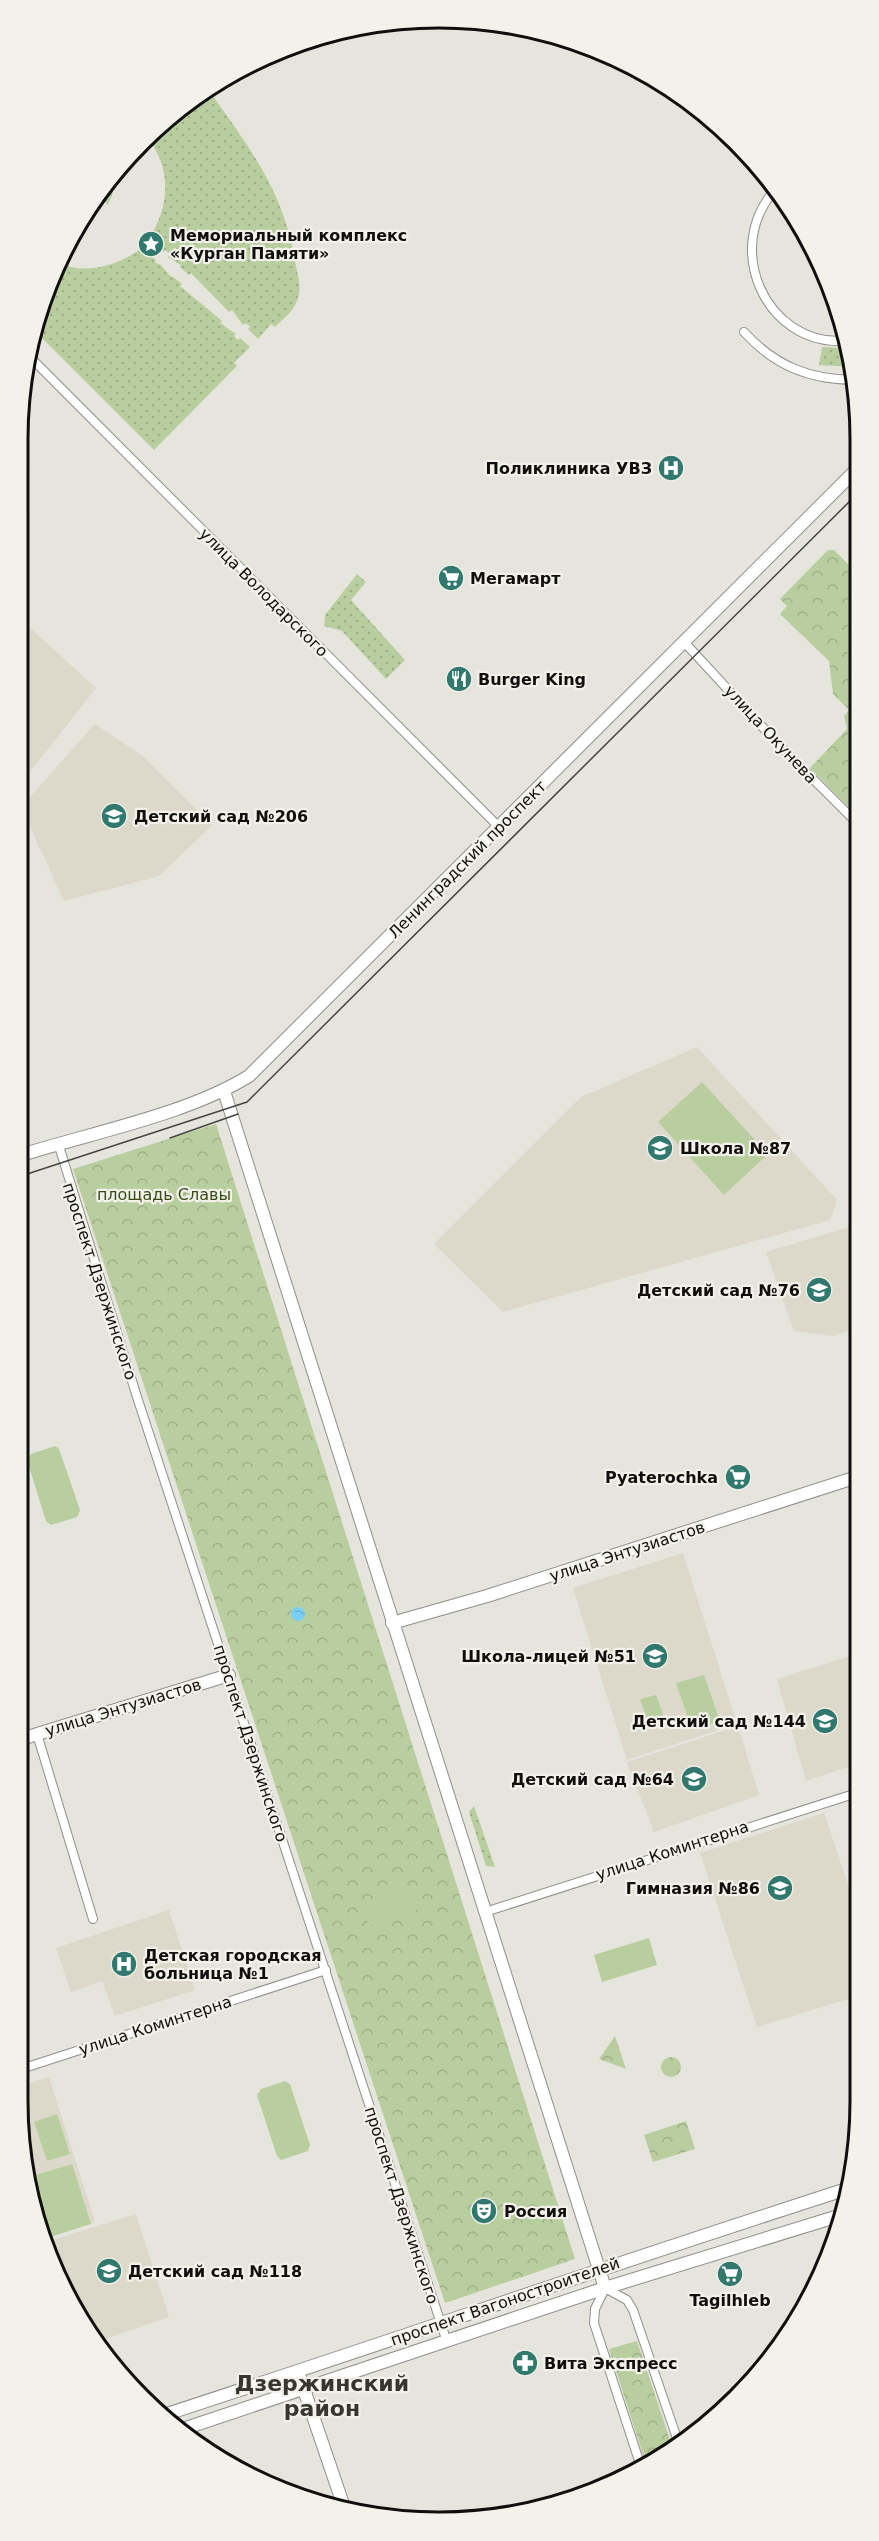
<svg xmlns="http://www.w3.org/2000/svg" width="879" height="2541" font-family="'DejaVu Sans',sans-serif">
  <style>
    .built { fill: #dcd9cb }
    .grass { fill: url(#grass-dots) }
    .forest { fill: url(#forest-crowns) }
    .pitch { fill: #b9ce9f }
    .water { fill: url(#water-ripples) }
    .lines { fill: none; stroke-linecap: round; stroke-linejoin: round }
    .street-casing { stroke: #908e89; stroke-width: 10 }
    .secondary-casing { stroke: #908e89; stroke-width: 14 }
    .street { stroke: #fff; stroke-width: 8 }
    .secondary { stroke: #fff; stroke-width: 12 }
    .tram { stroke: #464542; stroke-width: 1.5 }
    .labels { text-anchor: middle; stroke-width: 4.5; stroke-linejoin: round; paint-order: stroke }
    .poi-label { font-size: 16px; font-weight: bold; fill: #100f0d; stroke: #f2f1ea; text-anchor: start }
    .street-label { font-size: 16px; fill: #100f0d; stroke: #f2f1ea }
    .park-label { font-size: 16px; fill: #394b19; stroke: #f2f1ea }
    .district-label { font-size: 22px; font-weight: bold; fill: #363530; stroke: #f2f1ea }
    .rim { fill: none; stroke: #100f0d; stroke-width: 3 }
  </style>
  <defs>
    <pattern id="grass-dots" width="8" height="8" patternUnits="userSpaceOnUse" patternTransform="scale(1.5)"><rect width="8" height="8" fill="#b9ce9f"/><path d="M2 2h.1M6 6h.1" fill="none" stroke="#9eb088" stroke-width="1.8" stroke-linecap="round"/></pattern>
    <pattern id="forest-crowns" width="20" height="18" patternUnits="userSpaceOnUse" patternTransform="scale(1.5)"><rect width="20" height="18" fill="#b9ce9f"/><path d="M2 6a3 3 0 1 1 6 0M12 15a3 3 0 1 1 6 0" fill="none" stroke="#9eb088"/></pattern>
    <pattern id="water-ripples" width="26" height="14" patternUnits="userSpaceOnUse" patternTransform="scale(1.5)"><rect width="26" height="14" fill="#7acff5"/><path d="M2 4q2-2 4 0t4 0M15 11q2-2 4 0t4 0" fill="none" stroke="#68b1d1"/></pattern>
  </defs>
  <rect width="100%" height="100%" fill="#e5e4dd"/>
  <g class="built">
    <path d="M18 617 96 688 18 787Z"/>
    <path d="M95 724 143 756 212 825 159 876 64 901 21 807Z"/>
    <path d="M697 1047 837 1200 830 1220 503 1312 434 1244 581 1097Z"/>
    <path d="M859 1224V1328L833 1336 794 1331 766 1252Z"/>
    <path d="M683 1553 737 1724 627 1760 573 1588Z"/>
    <path d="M860 1653V1763L806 1781 777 1679Z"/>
    <path d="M738 1726 759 1795 654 1832 627 1762Z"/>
    <path d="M824 1813 861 1924V1983L857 1984 861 1995 757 2027 700 1853Z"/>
    <path d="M169 1910 195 1990 115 2016 102 1981 71 1992 56 1948Z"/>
    <path d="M49 2077 95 2222 43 2239 26 2183 18 2087Z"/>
    <path d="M136 2214 169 2317 99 2341 74 2302 53 2240Z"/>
  </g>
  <g class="grass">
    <path d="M211 93C250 149 284 192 295 261 297 273 302 286 298 298 295 310 284 318 275 327L271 324 258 339 248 329 250 326 245 323 243 325 232 310 229 312 191 273 189 275 180 267 181 265 168 257 170 254 165 250 163 252 149 238C170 207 172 167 147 138L161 123 192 101 196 105Z"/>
    <path d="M110 178 113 192 108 205 98 195Z"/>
    <path d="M142 248 156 260 154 262 161 265 171 277 172 276 182 284 180 286 222 321 220 323 236 334 234 336 238 340 240 338 250 347 234 363 237 366 154 450 33 329 58 263C87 275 117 266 142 248Z"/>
    <path d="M822 347 846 348 852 367 819 365Z"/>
    <path d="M357 574 366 582 351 600 405 660 386 679 342 631 324 626 325 615Z"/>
    <path d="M474 1806 495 1867 486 1866 469 1812Z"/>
  </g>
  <g class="forest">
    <path d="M828 550H834L858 574V816L810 768 847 729 844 716 849 710 833 694 829 661 780 614 787 606 780 599Z"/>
    <path d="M216 1124 575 2259 445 2303 73 1169Z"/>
    <path d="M615 2036 626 2069 599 2059Z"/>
    <circle cx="671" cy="2067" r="10"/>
    <path d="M686 2121 695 2149 653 2162 644 2135Z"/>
    <path d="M637 2341 674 2452 646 2464 609 2349Z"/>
  </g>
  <g class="pitch">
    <path d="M702 1082 768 1154 724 1195 658 1122Z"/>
    <path d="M55 1446 59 1449 80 1510 77 1517 51 1525 46 1521 27 1460 31 1454Z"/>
    <path d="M704 1675 720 1721 692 1730 676 1683Z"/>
    <path d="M656 1695 666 1723 650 1728 640 1699Z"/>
    <path d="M410 1887 417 1910 369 1926 362 1902Z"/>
    <path d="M649 1938 657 1965 602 1982 594 1955Z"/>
    <path d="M285 2081 290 2084 310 2145 308 2151 281 2160 277 2156 257 2095 261 2089Z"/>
    <path d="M57 2114 70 2154 47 2161 34 2122Z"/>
    <path d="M72 2164 91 2224 43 2239 26 2178Z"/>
  </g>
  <circle class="water" cx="298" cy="1614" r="7"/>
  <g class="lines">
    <g class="street-casing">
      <g id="street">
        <path d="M775 190C723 247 765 345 844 341"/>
        <path d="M744 332C775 366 810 380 856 380"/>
        <path d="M29 356 499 827"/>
        <path d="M685 643 782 748 858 824"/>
        <path d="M18 1045 23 1062 18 1071"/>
        <path d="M18 1121 26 1153"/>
        <path d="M58 1143 137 1397 447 2342"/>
        <path d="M37 1734 93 1919"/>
        <path d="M485 1912 860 1792"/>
        <path d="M18 2070 326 1970"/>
        <path d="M641 2467 594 2323 595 2309 605 2288 627 2300 633 2310 680 2447"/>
      </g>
    </g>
    <g class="secondary-casing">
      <g id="secondary">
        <path d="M224 1091 605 2288"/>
        <path d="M18 1156C90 1133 186 1115 249 1076L858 468"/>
        <path d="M392 1623 487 1596 860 1476"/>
        <path d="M18 1740 229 1675"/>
        <path d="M298 2372 344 2507"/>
        <path d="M161 2416C391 2341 619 2262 850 2188"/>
        <path d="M177 2431 605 2288 845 2214"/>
      </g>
    </g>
    <use href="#street" class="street"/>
    <use href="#secondary" class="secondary"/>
    <g class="tram">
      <path d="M170 1138 238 1114"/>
      <path d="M18 1177 247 1102 858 493"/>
    </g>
  </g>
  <defs>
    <g id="sight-disc" transform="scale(1.35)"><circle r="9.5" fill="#31786e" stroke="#f2f1ea"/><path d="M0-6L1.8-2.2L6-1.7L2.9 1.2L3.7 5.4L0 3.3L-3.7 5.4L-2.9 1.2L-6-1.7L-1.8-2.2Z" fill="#fff"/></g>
    <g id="hospital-disc" transform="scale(1.35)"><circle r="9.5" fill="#31786e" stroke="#f2f1ea"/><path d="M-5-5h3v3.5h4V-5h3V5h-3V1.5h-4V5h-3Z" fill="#fff"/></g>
    <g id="supermarket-disc" transform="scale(1.35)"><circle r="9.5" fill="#31786e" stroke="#f2f1ea"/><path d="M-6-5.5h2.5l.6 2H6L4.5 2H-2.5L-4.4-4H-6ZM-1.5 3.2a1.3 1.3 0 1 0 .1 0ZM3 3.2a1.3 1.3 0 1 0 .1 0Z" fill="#fff"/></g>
    <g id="restaurant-disc" transform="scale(1.35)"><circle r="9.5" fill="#31786e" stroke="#f2f1ea"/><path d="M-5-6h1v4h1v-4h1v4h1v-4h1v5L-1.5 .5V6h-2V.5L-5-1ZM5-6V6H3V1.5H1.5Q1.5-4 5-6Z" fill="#fff"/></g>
    <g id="school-disc" transform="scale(1.35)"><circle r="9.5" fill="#31786e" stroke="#f2f1ea"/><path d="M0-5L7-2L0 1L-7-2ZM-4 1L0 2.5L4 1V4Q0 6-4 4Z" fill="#fff"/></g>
    <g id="theatre-disc" transform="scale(1.35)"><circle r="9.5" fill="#31786e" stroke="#f2f1ea"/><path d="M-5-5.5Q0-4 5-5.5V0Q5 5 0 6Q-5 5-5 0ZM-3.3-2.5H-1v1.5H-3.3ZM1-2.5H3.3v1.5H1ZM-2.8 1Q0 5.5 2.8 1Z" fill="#fff"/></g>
    <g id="pharmacy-disc" transform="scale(1.35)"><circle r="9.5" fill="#31786e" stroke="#f2f1ea"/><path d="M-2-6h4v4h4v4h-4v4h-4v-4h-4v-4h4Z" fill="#fff"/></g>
  </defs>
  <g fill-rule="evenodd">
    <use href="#sight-disc" x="151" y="244"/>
    <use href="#hospital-disc" x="671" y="468"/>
    <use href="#supermarket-disc" x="451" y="578"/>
    <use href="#restaurant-disc" x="459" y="679"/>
    <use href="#school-disc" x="114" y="816"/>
    <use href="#school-disc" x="660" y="1148"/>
    <use href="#school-disc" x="819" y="1290"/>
    <use href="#supermarket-disc" x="738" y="1477"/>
    <use href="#school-disc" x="655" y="1656"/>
    <use href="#school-disc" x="825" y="1721"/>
    <use href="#school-disc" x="694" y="1779"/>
    <use href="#school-disc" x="780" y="1888"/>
    <use href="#hospital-disc" x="124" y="1964"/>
    <use href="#theatre-disc" x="484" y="2211"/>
    <use href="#school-disc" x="109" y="2271"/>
    <use href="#supermarket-disc" x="730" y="2274"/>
    <use href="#pharmacy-disc" x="525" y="2363"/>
  </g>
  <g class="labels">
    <g class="poi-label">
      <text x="170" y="241">Мемориальный комплекс<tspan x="170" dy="18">«Курган Памяти»</tspan></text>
      <text x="652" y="474" text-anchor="end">Поликлиника УВЗ</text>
      <text x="470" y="584">Мегамарт</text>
      <text x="478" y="685">Burger King</text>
      <text x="134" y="822">Детский сад №206</text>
      <text x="680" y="1154">Школа №87</text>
      <text x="800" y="1296" text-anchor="end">Детский сад №76</text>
      <text x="718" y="1483" text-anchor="end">Pyaterochka</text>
      <text x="636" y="1662" text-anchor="end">Школа-лицей №51</text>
      <text x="806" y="1727" text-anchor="end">Детский сад №144</text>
      <text x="674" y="1785" text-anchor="end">Детский сад №64</text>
      <text x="760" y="1894" text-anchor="end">Гимназия №86</text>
      <text x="144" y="1961">Детская городская<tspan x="144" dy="18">больница №1</tspan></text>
      <text x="504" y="2217">Россия</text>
      <text x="128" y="2277">Детский сад №118</text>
      <text x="730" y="2306" text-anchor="middle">Tagilhleb</text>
      <text x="544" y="2369">Вита Экспресс</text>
    </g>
    <g class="street-label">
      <text transform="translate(264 592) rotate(45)" y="6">улица Володарского</text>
      <text transform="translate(771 734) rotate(47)" y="6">улица Окунева</text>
      <text transform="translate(467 859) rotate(-45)" y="6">Ленинградский проспект</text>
      <text transform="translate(100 1281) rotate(72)" y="6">проспект Дзержинского</text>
      <text transform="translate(627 1551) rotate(-18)" y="6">улица Энтузиастов</text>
      <text transform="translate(123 1707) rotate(-17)" y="6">улица Энтузиастов</text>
      <text transform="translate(251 1743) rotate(72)" y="6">проспект Дзержинского</text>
      <text transform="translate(672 1850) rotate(-18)" y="6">улица Коминтерна</text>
      <text transform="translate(155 2025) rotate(-18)" y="6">улица Коминтерна</text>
      <text transform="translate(402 2205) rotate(72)" y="6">проспект Дзержинского</text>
      <text transform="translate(505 2301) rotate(-19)" y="6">проспект Вагоностроителей</text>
    </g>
    <g class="park-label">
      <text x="164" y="1200">площадь Славы</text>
    </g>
    <g class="district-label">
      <text x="322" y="2391">Дзержинский<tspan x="322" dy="25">район</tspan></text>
    </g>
  </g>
  <path d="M0 0H879V2541H0ZM439 28H439A411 411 0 0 1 850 439V2101A411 411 0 0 1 439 2512H439A411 411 0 0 1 28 2101V439A411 411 0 0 1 439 28Z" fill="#f2f1ea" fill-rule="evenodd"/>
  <path class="rim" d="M439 28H439A411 411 0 0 1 850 439V2101A411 411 0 0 1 439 2512H439A411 411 0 0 1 28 2101V439A411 411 0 0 1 439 28Z"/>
</svg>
